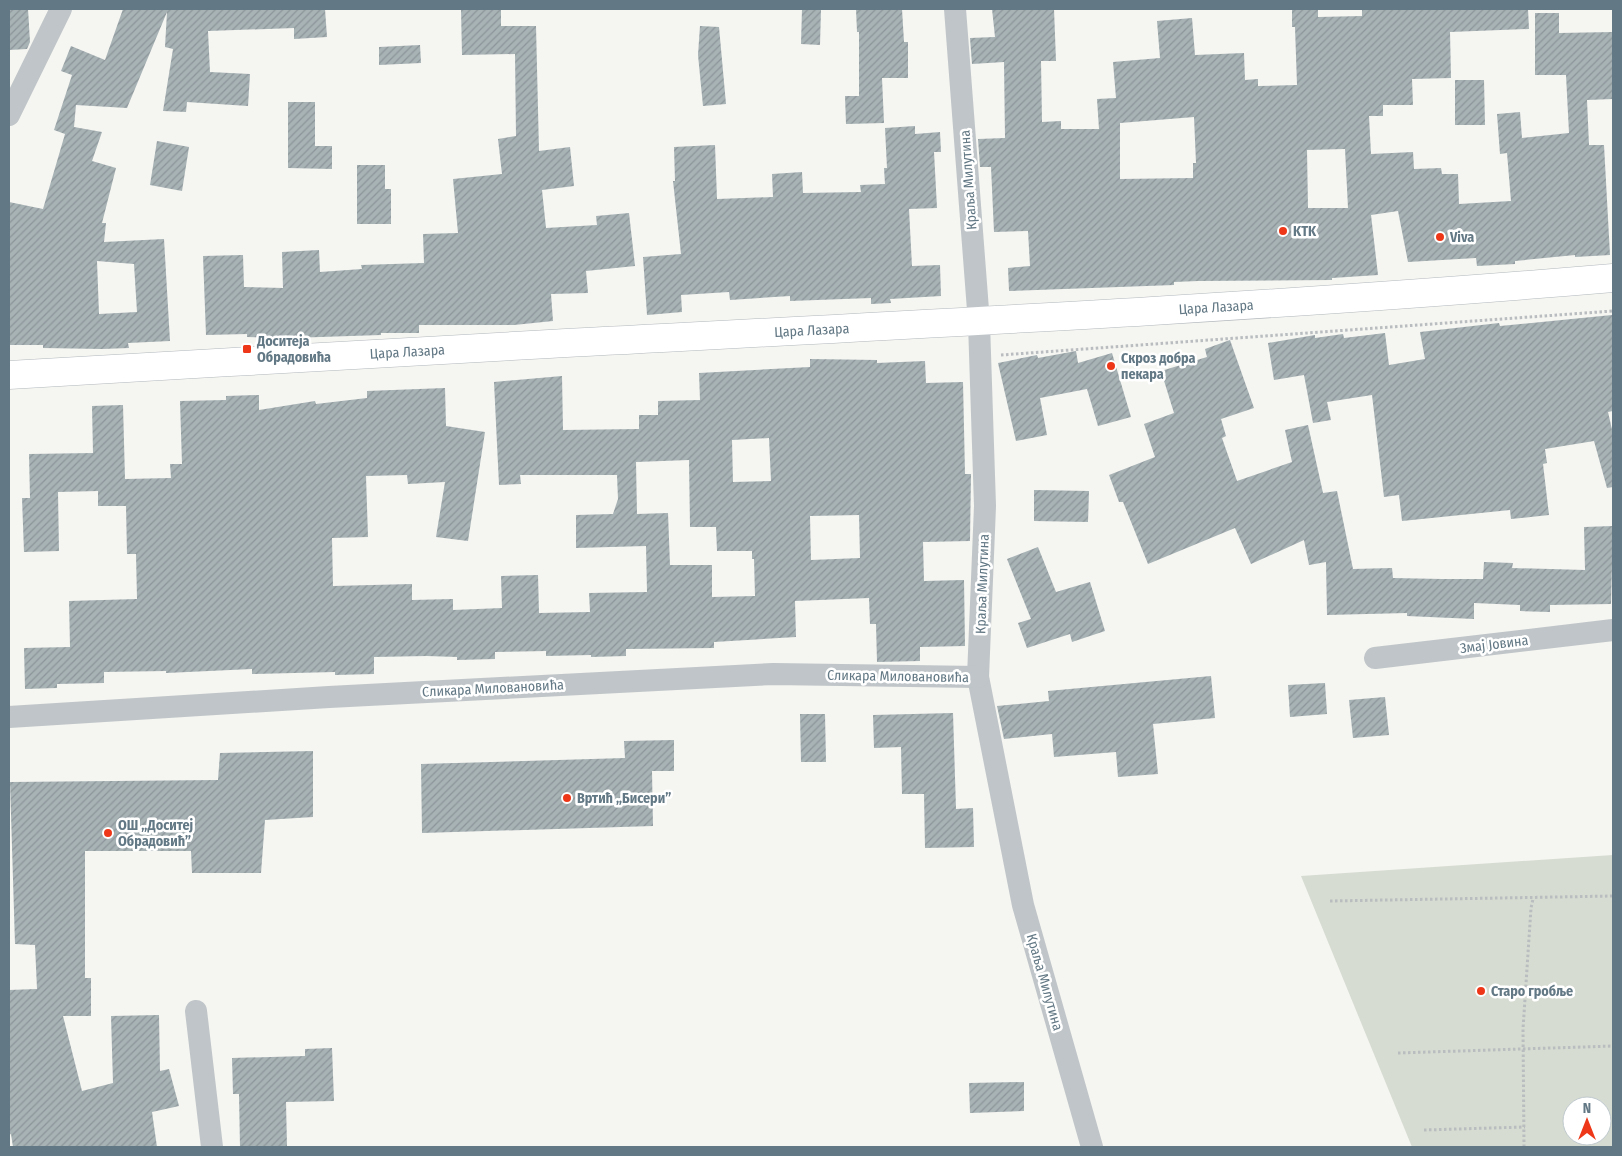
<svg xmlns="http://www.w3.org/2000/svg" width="1622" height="1156" font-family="'Fira Sans Condensed',sans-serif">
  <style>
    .green { fill: #d6dcd1; fill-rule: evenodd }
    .building { fill: url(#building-hatch); fill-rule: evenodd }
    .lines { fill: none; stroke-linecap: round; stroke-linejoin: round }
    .major-casing { stroke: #b3b8bc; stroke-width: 29 }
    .path { stroke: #b9bdbf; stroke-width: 3; stroke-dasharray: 2.5 2.5; stroke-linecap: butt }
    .minor { stroke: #bfc5c8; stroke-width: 22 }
    .major { stroke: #fff; stroke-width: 28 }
    .poi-dot { fill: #ed3718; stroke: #fff; stroke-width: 2 }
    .labels { text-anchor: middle; stroke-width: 5; stroke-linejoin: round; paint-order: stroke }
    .street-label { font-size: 14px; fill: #627884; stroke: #fff }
    .poi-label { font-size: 14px; font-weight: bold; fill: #627884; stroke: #fff; text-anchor: start }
  </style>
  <defs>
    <pattern id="building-hatch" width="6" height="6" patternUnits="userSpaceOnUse" patternTransform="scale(1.25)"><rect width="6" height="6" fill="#a8b3b6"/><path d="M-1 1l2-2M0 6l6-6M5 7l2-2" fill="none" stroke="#8c969a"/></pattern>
  </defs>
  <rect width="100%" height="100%" fill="#f5f5f1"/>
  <path class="green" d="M1613 855V1147H1412L1301 876ZM1572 1106H1602V1136H1572Z"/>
  <g class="building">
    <path d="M9 9H28L30 42 27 49 9 50Z"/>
    <path d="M123 9H325L327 37 294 39V28L208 31 210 72 250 74 248 106 187 102 186 112 163 111 173 49 165 47 167 12 127 108 76 105 74 127 102 132 92 161 116 168 102 223H106L104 242 164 239 170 341 128 343 129 348 102 349 43 348V345H9V202L43 209 65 134 54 130 72 75 61 71 71 46 105 60ZM97 261 134 264 137 312 99 314Z"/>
    <path d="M461 9H501V26H536L539 151 570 147 574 186 542 190 546 228 597 225 596 216 629 213 635 266 586 271 588 293 551 294 553 321 514 325H419V333H381V335L290 338 247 337V334L206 335 203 256 243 255 244 287 283 288 282 252 319 250 320 272 362 269 361 265 424 263 423 234 458 233 453 179 502 174 498 139 516 136 515 54 462 55Z"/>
    <path d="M802 9H821L820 45 801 44Z"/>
    <path d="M856 9H902L904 42H908V78H882L884 123 846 124 845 96H859V32H857Z"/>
    <path d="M992 9H1054L1056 61H1041L1042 122 1061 121V129H1099L1097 99 1116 98 1113 62 1160 58 1157 21 1192 18 1195 55 1244 53 1245 80 1258 79V86L1297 85 1295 27H1292V9H1318V17L1362 16V9H1528L1529 29 1450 32 1451 78 1412 79 1413 105H1383V116H1369L1371 154 1413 152 1414 169 1441 168 1442 174H1458L1459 204 1511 201 1507 153 1500 154 1497 114 1520 112 1522 138 1569 133 1566 75H1535V13H1559V33L1613 32V99L1587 100 1589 145H1604L1610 255 1575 257V255L1515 261V264L1477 266 1476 258 1408 262 1398 211 1371 215 1378 275 1332 278V280L1198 281 1174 282V285L1009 291 1008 268 1030 266 1028 231 994 232 991 167H980L978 139 1005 138 1004 62 972 64 970 38 995 37ZM1194 117 1196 163H1193V178L1120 179V123ZM1345 149 1348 208H1308L1307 150Z"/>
    <path d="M700 26 719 27 726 104 703 106 698 55Z"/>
    <path d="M420 45 421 63 379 65V47Z"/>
    <path d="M1455 80H1484L1485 125H1455Z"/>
    <path d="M288 102H315V146H332V169L288 168Z"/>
    <path d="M915 126V134L940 132 941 152H934L937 208 909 209 912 266 940 265 941 296 890 299 891 303 871 304V298L790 301V296L730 300 729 292 681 295 682 312 647 315 643 257 681 254 673 181H675L674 147 715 145 717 199 773 197 772 174 802 172 803 193 861 192 860 185 885 184 884 168H887L885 128Z"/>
    <path d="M157 141 189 147 182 191 150 185Z"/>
    <path d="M357 165H385V189H391V224H357Z"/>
    <path d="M1612 315 1613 411 1608 412 1613 434V487L1607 488 1594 441 1545 449 1547 463 1543 464 1549 515 1511 519 1510 510 1402 521 1399 495 1384 497 1372 395 1327 402 1331 420 1313 423 1304 375 1274 380 1268 343 1315 335V338L1343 334 1344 338 1385 333 1389 365 1425 359 1420 332 1499 323 1500 326Z"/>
    <path d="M1230 340 1254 408 1221 419 1226 436 1222 438 1237 481 1292 462 1285 430 1308 425 1323 493 1337 491 1353 569 1392 568 1393 578 1442 579H1483L1484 562 1513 563 1512 568 1585 570 1584 527 1613 526 1611 604 1550 605V612L1520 611V605L1474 603V619L1407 616V613L1327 615 1326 562 1309 565 1304 540 1251 564 1235 528 1148 564 1123 502H1119L1109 475 1155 457 1144 424 1174 413 1161 371 1207 357 1205 349Z"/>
    <path d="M1076 351 1078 363 1112 353 1131 417 1098 426 1087 389 1040 398 1047 435 1016 441 998 363 1037 355 1038 358Z"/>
    <path d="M810 359 877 360V363L925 361 926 383 963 382 965 474H971L970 541 923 542 924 581 964 580 965 646 920 647V661L877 662 876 624H870L869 598 795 601 796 637 714 642V648L626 649V656L591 657V655L546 656V651L495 652V659L457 660V657L427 656 374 657V674L335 675V672L252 674V669L166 673V671L104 672V683L57 684V688L25 689 24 648 70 647 69 601 137 599 136 554H127L126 506H98V491L58 492 59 551 24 552 22 498H30L29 454 93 453 92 406 123 405 125 479 171 478 170 464H182L180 401 226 400V396L259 395V410L315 401 316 404 367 398V391L445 388 446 426 485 432 468 541 436 537 445 482 408 484 407 475 366 476 368 537 332 538 333 586 412 584V600L453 599V610L502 608 501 576 538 575 539 613 590 612 589 593 647 592 646 546 576 548V515L613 514 618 499 617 475H520L521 484 499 485 494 382 562 376 563 430 639 429V415H658V401L700 400 699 373 810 367ZM769 438 771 481 733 482 732 440ZM689 460 690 527H716L717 551H752V559H754L755 596 712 597V565H670L668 513 637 514 636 462ZM859 515 860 558 811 560 810 516Z"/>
    <path d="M1034 490 1089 491 1088 522 1034 521Z"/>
    <path d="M1038 547 1056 592 1090 582 1105 631 1072 642 1070 634 1027 648 1018 623 1031 619 1007 559Z"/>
    <path d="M1211 676 1215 718 1153 724 1158 774 1118 777 1116 752 1054 757 1052 734 1004 739 997 706 1049 701 1048 691Z"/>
    <path d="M1325 683 1327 714 1290 717 1288 685Z"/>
    <path d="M1385 697 1389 735 1353 738 1349 700Z"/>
    <path d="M953 713 956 809 973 808 974 847 925 848 924 794H902L901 747 874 748 873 715Z"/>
    <path d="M800 714H825L826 762H801Z"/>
    <path d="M674 740V771H652L653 826 422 833 421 764 625 758 624 741Z"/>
    <path d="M313 751V817L265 820 261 873H192L191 851H85V978H91V1016H63L82 1091 113 1083 111 1016 159 1015 160 1071 169 1069 179 1106 152 1112 157 1147H13L11 1134 9 1135V990L37 989 35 945 15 944 10 782 218 780 220 753Z"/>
    <path d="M332 1048 334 1101 286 1102 287 1146 240 1147 239 1094H233L232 1058 305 1056V1049Z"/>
    <path d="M1024 1082V1111L970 1113 969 1083Z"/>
  </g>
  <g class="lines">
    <g class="major-casing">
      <g id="major">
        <path id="s1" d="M9 375C189 365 369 353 549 344 904 325 1259 308 1613 278"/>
      </g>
    </g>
    <g class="path">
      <path d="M1001 355 1613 311"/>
      <path d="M1330 901 1613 896"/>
      <path d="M1398 1053 1613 1046"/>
      <path d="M1424 1130 1525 1127"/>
      <path d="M1524 1147 1523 1029 1531 908 1533 899"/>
    </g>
    <g class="minor">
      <path d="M955 9 979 323 985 506 978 677 1023 905 1092 1147"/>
      <path d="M9 115 61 9"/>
      <path d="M1375 658 1613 630"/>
      <path d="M9 717 329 697 773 674 978 677"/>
      <path d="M196 1011 212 1147"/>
    </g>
    <use href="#major" class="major"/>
  </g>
  <g class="poi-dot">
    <circle cx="1283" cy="231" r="5"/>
    <circle cx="1440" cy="237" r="5"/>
    <rect x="242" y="344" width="10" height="10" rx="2.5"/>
    <circle cx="1111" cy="366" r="5"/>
    <circle cx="567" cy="798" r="5"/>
    <circle cx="108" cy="833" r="5"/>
    <circle cx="1481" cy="991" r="5"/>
  </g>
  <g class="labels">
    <g class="street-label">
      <text transform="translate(968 180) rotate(-94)" y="5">Краља Милутина</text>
      <text dy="5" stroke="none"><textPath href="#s1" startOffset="1209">Цара Лазара</textPath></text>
      <text dy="5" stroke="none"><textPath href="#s1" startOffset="804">Цара Лазара</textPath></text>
      <text dy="5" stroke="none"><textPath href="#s1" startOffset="399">Цара Лазара</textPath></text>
      <text transform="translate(982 584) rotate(-88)" y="5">Краља Милутина</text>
      <text transform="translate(1494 644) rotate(-7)" y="5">Змај Јовина</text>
      <text transform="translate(898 676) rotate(1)" y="5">Сликара Миловановића</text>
      <text transform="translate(493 688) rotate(-3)" y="5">Сликара Миловановића</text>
      <text transform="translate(1045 982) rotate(74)" y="5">Краља Милутина</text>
    </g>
    <g class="poi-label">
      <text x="1293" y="236">KTK</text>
      <text x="1450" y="242">Viva</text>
      <text x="257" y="346">Доситеја<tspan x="257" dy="16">Обрадовића</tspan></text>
      <text x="1121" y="363">Скроз добра<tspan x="1121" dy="16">пекара</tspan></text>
      <text x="577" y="803">Вртић „Бисери”</text>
      <text x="118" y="830">ОШ „Доситеј<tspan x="118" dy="16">Обрадовић”</tspan></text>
      <text x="1491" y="996">Старо гробље</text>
    </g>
  </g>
  <rect width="1622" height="1156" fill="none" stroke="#627884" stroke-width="20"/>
  <g transform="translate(1587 1121)"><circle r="24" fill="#ffffff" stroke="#c0c9ce"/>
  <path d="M0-4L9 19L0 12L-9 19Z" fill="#ed3718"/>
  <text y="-8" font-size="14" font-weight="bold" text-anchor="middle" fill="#627884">N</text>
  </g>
</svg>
